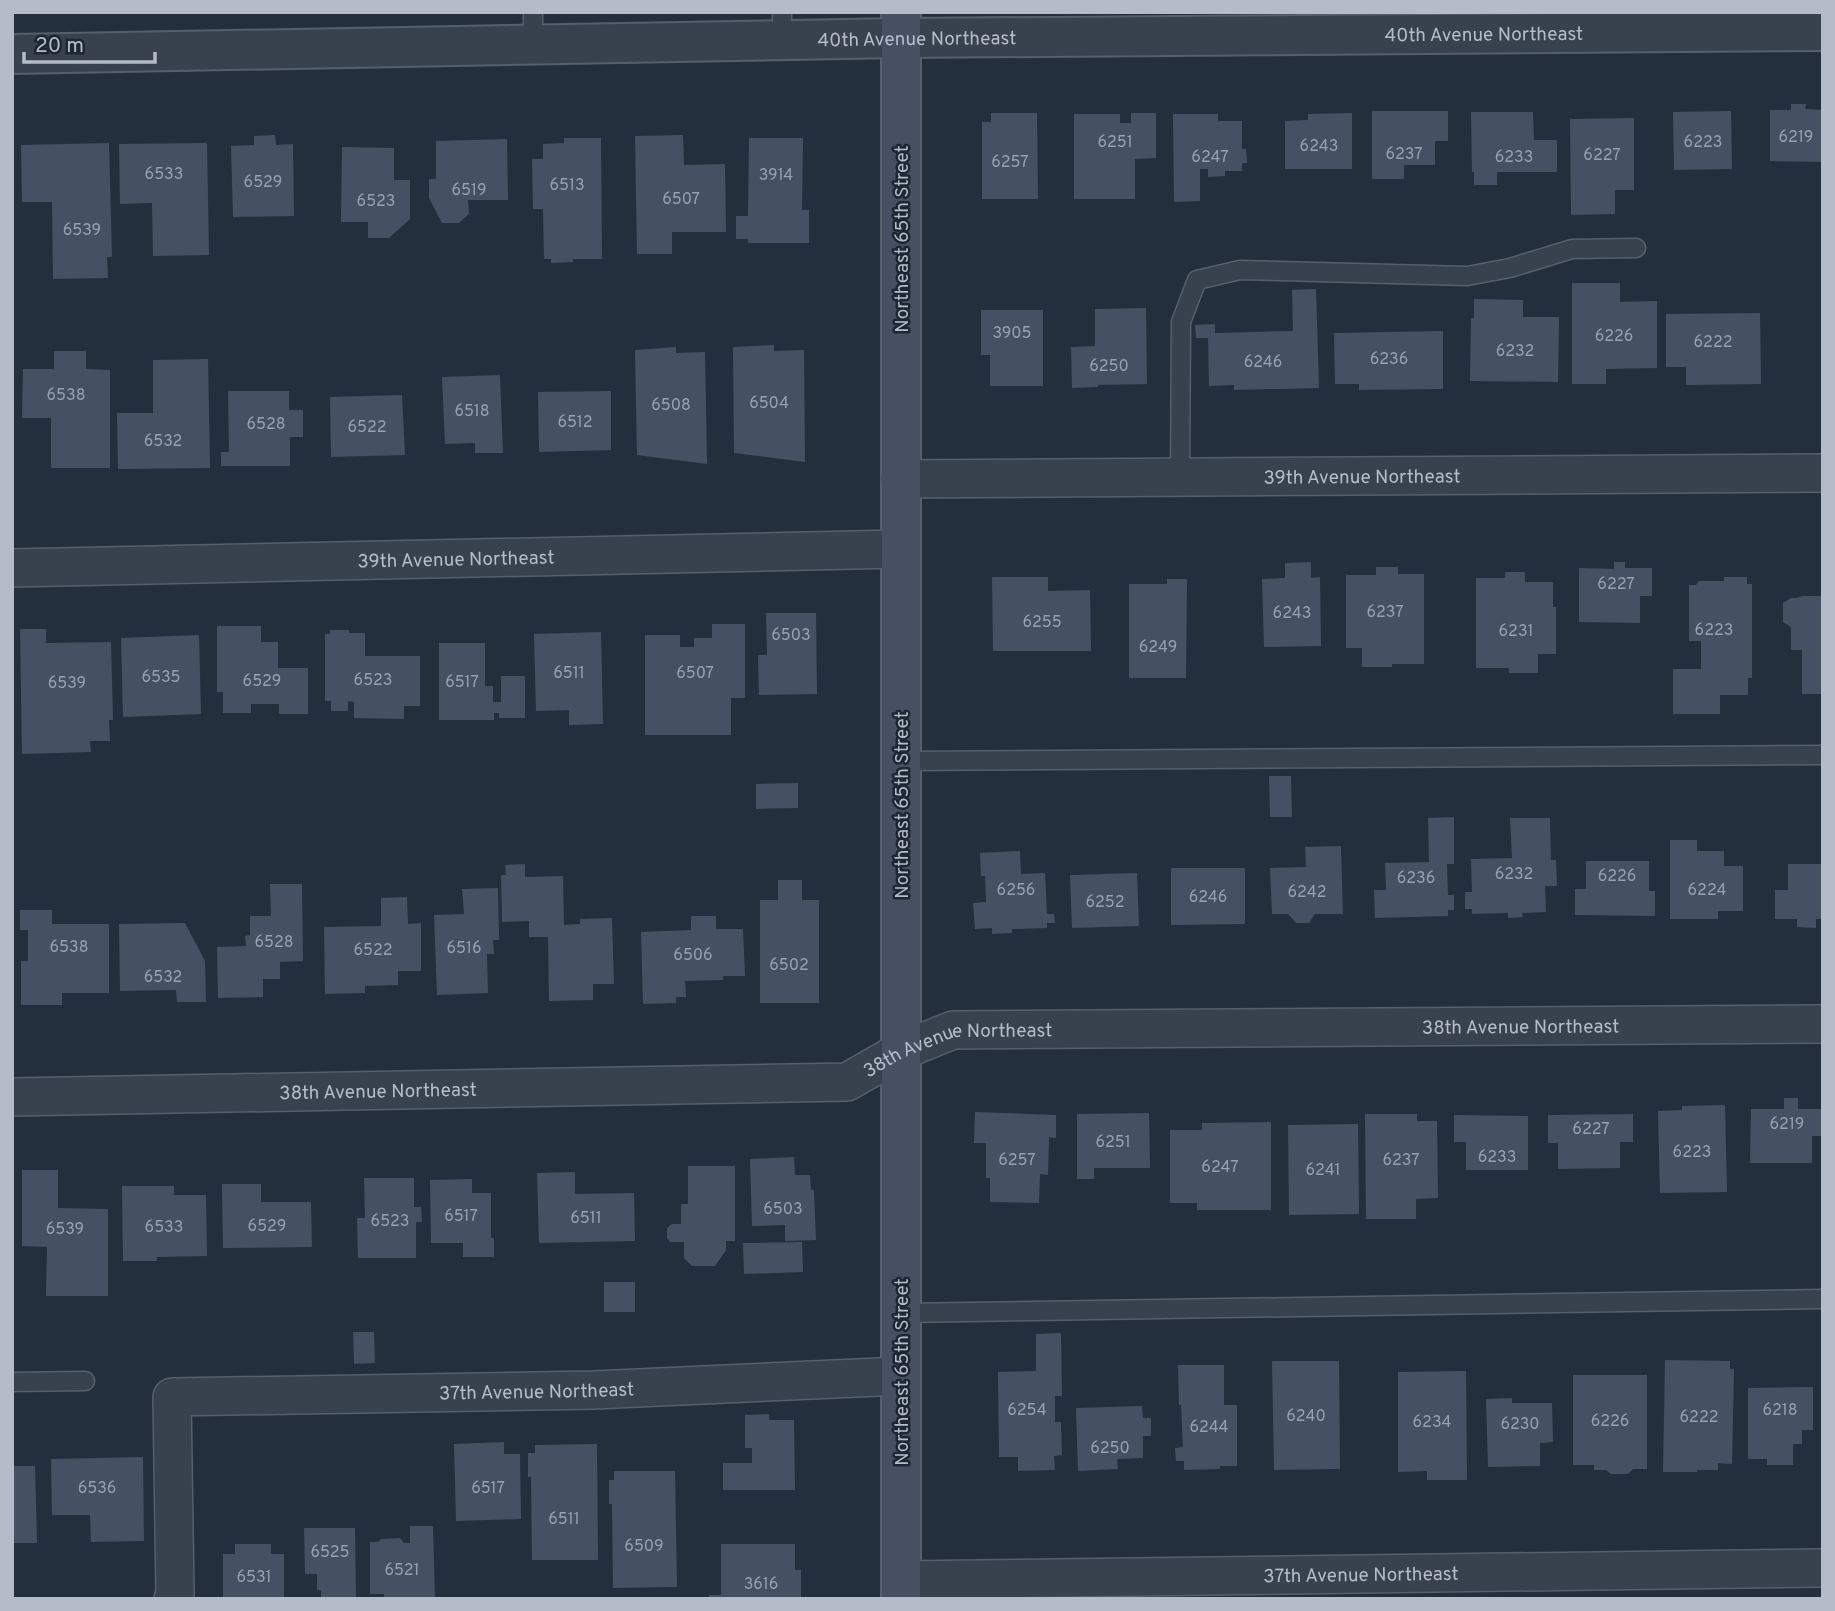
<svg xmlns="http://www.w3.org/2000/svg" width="1835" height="1611" font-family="Overpass,sans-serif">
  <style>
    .building { fill: #455162 }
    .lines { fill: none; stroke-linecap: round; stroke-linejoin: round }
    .service-casing { stroke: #565f6c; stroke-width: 21 }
    .minor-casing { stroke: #565f6c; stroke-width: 40 }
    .tertiary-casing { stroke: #565f6c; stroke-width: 42 }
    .secondary-casing { stroke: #565f6c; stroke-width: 42 }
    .service { stroke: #38414e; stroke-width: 18 }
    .minor { stroke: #38414e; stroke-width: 37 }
    .tertiary { stroke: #38414e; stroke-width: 38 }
    .secondary { stroke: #465061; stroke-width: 38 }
    .labels { text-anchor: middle; stroke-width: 5; stroke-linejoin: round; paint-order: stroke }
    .number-label { font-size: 16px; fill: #98a1af }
    .street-label { font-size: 19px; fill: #b4bcc9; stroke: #1d2633 }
  </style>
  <rect width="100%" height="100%" fill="#242f3e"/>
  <g class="building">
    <path d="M1791 104H1806L1805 109 1823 110V162L1770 161V110H1791Z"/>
    <path d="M1372 111H1448V141H1435V165H1404V179H1372Z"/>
    <path d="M1731 111 1732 169 1674 170 1673 112Z"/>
    <path d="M1471 112H1533L1534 140H1557V172H1497V185H1474V172H1472Z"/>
    <path d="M991 113H1037L1038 199H982V122H991Z"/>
    <path d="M1131 113H1156V158L1135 159V199H1074V114H1120V123H1131Z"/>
    <path d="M1352 113V169H1285V121L1308 120V114Z"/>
    <path d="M1173 114H1218V121H1242V149H1246L1247 163H1242V171H1225V176L1208 177V169H1200V201L1174 202Z"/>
    <path d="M1634 118V190H1615V214L1571 215 1570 119Z"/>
    <path d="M275 135 276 145 293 144 294 216 233 217 231 146 254 145V136Z"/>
    <path d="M683 135 684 165 725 164 726 232H672V254H637L635 136Z"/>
    <path d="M564 138H601L602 259H573V262L551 263V259H544L543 209H533L532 159H543V144L564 143Z"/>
    <path d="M749 138H803L802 210H809V243H748V239H736V216H748Z"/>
    <path d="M507 139 508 200H468L469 214 459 223H442L429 198V179H436V141Z"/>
    <path d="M109 143 112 257H107L108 278 53 279 52 202H22L21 145Z"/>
    <path d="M207 143 209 255 153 256 152 203 120 204 119 144Z"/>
    <path d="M342 147 394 148V180H410V219L389 238H368V222H341Z"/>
    <path d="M1572 283H1620V302L1657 301V368L1606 369V384H1572Z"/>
    <path d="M1316 289 1319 388 1234 390V385L1209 386 1208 338H1196L1195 325 1215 324V333L1293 331 1292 290Z"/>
    <path d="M1474 299 1523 300V317H1559L1558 382 1470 381 1471 318H1474Z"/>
    <path d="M1146 308 1147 384 1098 385V387L1072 388 1071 347 1095 346V309Z"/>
    <path d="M981 310H1043V386H990V355H981Z"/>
    <path d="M1760 313 1761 384 1686 385V367H1666V314Z"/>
    <path d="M1443 331V389L1359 390V384H1335L1334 333Z"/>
    <path d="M774 345V351L804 350 805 462 734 453 733 347Z"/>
    <path d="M676 347V353L705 352 707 464 637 455 635 350Z"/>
    <path d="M54 351H86V369L110 370V468H51V418H22L23 369H54Z"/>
    <path d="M208 359 210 468 118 469 117 413H153V360Z"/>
    <path d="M500 375 503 453H475V443L445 444 442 377Z"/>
    <path d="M228 391H289V410H303V437H290V466H221V452H229Z"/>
    <path d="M611 391V450L539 452 538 392Z"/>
    <path d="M402 395 405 455 331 457 330 397Z"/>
    <path d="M1311 562V578L1320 577 1321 646 1264 647 1262 579 1285 578V563Z"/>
    <path d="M1614 562H1625V568H1652V596H1640V623L1579 622V568L1614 569Z"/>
    <path d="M1376 567H1398V574H1424V664H1392V667H1362V648H1346V575H1376Z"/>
    <path d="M1505 572H1525V582H1553V607H1556V654H1538V673H1509V668H1476V578H1505Z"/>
    <path d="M992 577H1048V591L1090 590 1091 651H993Z"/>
    <path d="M1724 577H1747V584H1752V678H1748V695H1720V714H1673V669H1701V641H1689V585H1696L1699 581H1724Z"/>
    <path d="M1167 579H1187L1186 678H1129V584H1167Z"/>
    <path d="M1802 596H1823V694H1802V650H1791V627L1783 622V603L1791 598H1797Z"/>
    <path d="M766 613H816L817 694 759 695 758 655H767Z"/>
    <path d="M712 624H745V698H731V735H645V635H680V647H694V638H712Z"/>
    <path d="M217 626H261V642H278V668H308V714H279V704H251V713H223V692H217Z"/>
    <path d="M20 629H46V643L111 642 113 720H109L110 741H90L91 752 22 754Z"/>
    <path d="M330 630H349V633H365V656H420V706H404V719L354 718V702L348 701V711H331V701H325V634H330Z"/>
    <path d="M601 632 603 724 569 725V710L536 711 534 634Z"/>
    <path d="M199 635 201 714 123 717 121 638Z"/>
    <path d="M439 643H485V686H493V702H501V676H525V718H499V713H494V720H439Z"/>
    <path d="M1269 776H1291L1292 817H1270Z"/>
    <path d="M798 783V808L756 809V784Z"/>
    <path d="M1454 817V864H1447L1448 895H1454V910H1448V916L1375 918 1374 890H1386L1385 863 1429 862 1428 818Z"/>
    <path d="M1510 818H1550L1551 860H1556L1557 886H1545L1546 912 1522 913 1523 917 1508 918V913L1472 914V909H1465V892H1472L1471 859 1512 858Z"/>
    <path d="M1670 840H1697V851H1724V866H1743V911H1718V919H1670Z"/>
    <path d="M1341 846 1343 914H1315L1309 923H1296L1288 914H1272L1270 868 1306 867 1305 847Z"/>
    <path d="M1020 851 1021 874 1045 873 1047 914H1054L1055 923H1047V928L1012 929V933L992 934V928L975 929 973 903 986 902 985 876H981L980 853Z"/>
    <path d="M1586 861H1649V891H1655V916L1575 915V889H1586Z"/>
    <path d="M525 864V877L563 876 564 925 580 924V919L612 918 614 984H593V1000L549 1001 548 937H529V921L502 922 501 875H506L505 865Z"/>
    <path d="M1788 864H1823V919H1816V928L1797 927V919H1775V890H1788Z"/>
    <path d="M1171 868H1245V924L1171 925Z"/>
    <path d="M1137 873 1139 926 1072 928 1070 875Z"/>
    <path d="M778 880H802V900H819V1003H760V900H778Z"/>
    <path d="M270 884H302L303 961 280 962V979H263V997L218 998 217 947 246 946 245 936 250 935V916H271Z"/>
    <path d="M498 888 499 940H493L494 954H487L488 993 437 995 434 915 464 914 462 889Z"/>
    <path d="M407 897 408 924 421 923V971H398V985L365 986V993L325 994 324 927 381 926V898Z"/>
    <path d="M20 910H52V924H109V993H62V1005H21V961H28V930H20Z"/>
    <path d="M691 916H716V929H743L745 976H723V980L685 981 686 997H676V1003L643 1004 641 932 691 930Z"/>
    <path d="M185 923 205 961 206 1002H177L176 990 120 991 119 924Z"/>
    <path d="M1784 1098H1798V1109H1823V1136H1812V1163H1750L1751 1109H1784Z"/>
    <path d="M1725 1105 1727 1192 1660 1193 1658 1111 1682 1110V1106Z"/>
    <path d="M975 1112 1056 1115V1138L1049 1137 1048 1175 1040 1174 1039 1203 990 1202V1178H986V1143H974Z"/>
    <path d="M1149 1113 1150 1168H1094V1179H1077V1114Z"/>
    <path d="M1365 1114H1417V1121H1437L1438 1198 1416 1199V1219H1366Z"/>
    <path d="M1633 1114V1142H1620V1168L1558 1169V1143H1548V1115Z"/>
    <path d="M1454 1115 1528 1116V1170H1466V1142H1454Z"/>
    <path d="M1271 1122V1210H1197V1203H1170V1130H1202V1123Z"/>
    <path d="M1358 1124 1359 1214 1289 1215 1288 1125Z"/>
    <path d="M794 1157 795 1175H810L811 1190H814L816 1240 785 1241V1225L752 1226 750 1159Z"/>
    <path d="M688 1166H735V1241H726V1250L715 1266H692L684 1258V1242H670L667 1238V1228L672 1224H681V1204H688Z"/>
    <path d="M22 1170H58V1208L108 1209V1296H46L47 1247 22 1246Z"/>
    <path d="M575 1172V1194L634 1193 635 1241 539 1243 537 1173Z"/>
    <path d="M364 1178H414V1207H421L422 1222H416V1258H358L357 1218H365Z"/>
    <path d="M472 1179V1193H491V1238H494V1257H463V1243H431L430 1180Z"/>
    <path d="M222 1184H261V1202H311L312 1247 223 1248Z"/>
    <path d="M122 1186H174V1195H206L207 1256 157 1257V1261H123Z"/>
    <path d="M802 1242 803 1272 744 1274 743 1243Z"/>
    <rect x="604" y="1282" width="31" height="30"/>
    <path d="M353 1332H374L375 1363 354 1364Z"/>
    <path d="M1061 1333 1062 1396H1055V1422H1061L1062 1455 1054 1456 1055 1470 1018 1471V1457H999L998 1372 1036 1371V1334Z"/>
    <path d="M1665 1360 1730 1361V1369H1734L1732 1464 1718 1463V1470H1697V1472H1663Z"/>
    <path d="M1272 1361H1339L1340 1469 1274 1470Z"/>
    <path d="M1178 1365H1224V1405H1237V1466H1220V1469L1184 1470V1461H1176L1175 1448 1183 1447 1181 1405H1179Z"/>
    <path d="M1466 1371 1467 1480H1427V1471L1398 1472V1372Z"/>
    <path d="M1573 1375H1647V1469H1633L1628 1474H1611L1606 1470H1594V1465H1573Z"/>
    <path d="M1813 1387V1430H1802V1444H1793V1465H1767V1459H1748V1388Z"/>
    <path d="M1512 1398V1403H1552L1553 1442 1540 1443V1466L1488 1467 1486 1399Z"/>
    <path d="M1142 1406 1143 1418H1151V1436H1143V1458L1117 1459 1118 1469 1078 1471 1076 1408Z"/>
    <path d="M769 1414V1420H794L795 1490H723V1463H752V1448H745V1415Z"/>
    <path d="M504 1442V1454H520L521 1519 456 1521 454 1444Z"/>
    <path d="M597 1444 598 1560H532L531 1477H528V1453H535V1445Z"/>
    <path d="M143 1457 144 1541 91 1542 90 1515H52L51 1459Z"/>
    <path d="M12 1466H35L37 1543H12Z"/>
    <path d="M614 1471H675L677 1587 613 1588 612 1504H609V1480H614Z"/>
    <path d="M410 1526H433L435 1599H384V1594H370V1542H378L381 1539 400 1538 404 1543H410Z"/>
    <path d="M304 1528H355L356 1599H321V1590H317V1574H305Z"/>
    <path d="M235 1544H271V1554H284V1599H223V1554H235Z"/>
    <path d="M721 1544H795V1570H801V1599H709V1595H721Z"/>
  </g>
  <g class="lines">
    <g class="service-casing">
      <g id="service">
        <path d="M533 12V44"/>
        <path d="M782 12V39"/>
        <path d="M1180 477 1181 322 1197 280 1240 270 1467 276 1510 268 1572 249 1636 248"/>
        <path d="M900 761 1823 755"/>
        <path d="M901 1313 1823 1299"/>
        <path d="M12 1382 85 1381"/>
      </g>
    </g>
    <g class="minor-casing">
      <g id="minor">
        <path id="s1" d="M900 479 1823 473"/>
        <path id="s2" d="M12 568 900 549"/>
        <path id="s3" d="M12 1097 847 1082 901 1051 953 1030 1823 1024"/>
        <path id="s4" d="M901 1580 1823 1568"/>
        <path id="s5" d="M173 1599 175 1594 172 1397 594 1390 901 1376"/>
      </g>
    </g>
    <g class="tertiary-casing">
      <g id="tertiary">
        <path id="s6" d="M12 54 901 38 1823 31"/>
      </g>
    </g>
    <g class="secondary-casing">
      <path id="secondary" d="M901 12V1599"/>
    </g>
    <use href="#service" class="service"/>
    <use href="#minor" class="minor"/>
    <use href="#tertiary" class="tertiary"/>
    <use href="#secondary" class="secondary"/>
  </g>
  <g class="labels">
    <g class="number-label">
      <text x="1796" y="142">6219</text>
      <text x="1115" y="147">6251</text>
      <text x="1703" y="147">6223</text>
      <text x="1319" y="151">6243</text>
      <text x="1404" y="159">6237</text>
      <text x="1602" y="160">6227</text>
      <text x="1210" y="162">6247</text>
      <text x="1514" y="162">6233</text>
      <text x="1010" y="167">6257</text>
      <text x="164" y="179">6533</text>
      <text x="776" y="180">3914</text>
      <text x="263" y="187">6529</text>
      <text x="567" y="190">6513</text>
      <text x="469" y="195">6519</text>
      <text x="681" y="204">6507</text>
      <text x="376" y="206">6523</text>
      <text x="82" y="235">6539</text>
      <text x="1012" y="338">3905</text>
      <text x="1614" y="341">6226</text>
      <text x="1713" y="347">6222</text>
      <text x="1515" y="356">6232</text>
      <text x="1389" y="364">6236</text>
      <text x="1263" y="367">6246</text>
      <text x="1109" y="371">6250</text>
      <text x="66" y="400">6538</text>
      <text x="769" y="408">6504</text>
      <text x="671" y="410">6508</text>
      <text x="472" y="416">6518</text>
      <text x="575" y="427">6512</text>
      <text x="266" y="429">6528</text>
      <text x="367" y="432">6522</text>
      <text x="163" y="446">6532</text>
      <text x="1616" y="589">6227</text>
      <text x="1385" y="617">6237</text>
      <text x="1292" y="618">6243</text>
      <text x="1042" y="627">6255</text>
      <text x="1714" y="635">6223</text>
      <text x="1516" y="636">6231</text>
      <text x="791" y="640">6503</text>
      <text x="1158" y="652">6249</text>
      <text x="569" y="678">6511</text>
      <text x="695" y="678">6507</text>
      <text x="161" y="682">6535</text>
      <text x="373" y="685">6523</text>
      <text x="262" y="686">6529</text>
      <text x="462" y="687">6517</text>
      <text x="67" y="688">6539</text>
      <text x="1514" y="879">6232</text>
      <text x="1617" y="881">6226</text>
      <text x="1416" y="883">6236</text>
      <text x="1016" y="895">6256</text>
      <text x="1707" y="895">6224</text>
      <text x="1307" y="897">6242</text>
      <text x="1208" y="902">6246</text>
      <text x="1105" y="907">6252</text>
      <text x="274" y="947">6528</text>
      <text x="69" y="952">6538</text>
      <text x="464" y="953">6516</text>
      <text x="373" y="955">6522</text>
      <text x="693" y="960">6506</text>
      <text x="789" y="970">6502</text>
      <text x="163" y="982">6532</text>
      <text x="1787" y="1129">6219</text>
      <text x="1591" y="1134">6227</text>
      <text x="1113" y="1147">6251</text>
      <text x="1692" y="1157">6223</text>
      <text x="1497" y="1162">6233</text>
      <text x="1017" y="1165">6257</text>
      <text x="1401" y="1165">6237</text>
      <text x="1220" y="1172">6247</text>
      <text x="1323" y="1175">6241</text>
      <text x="783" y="1214">6503</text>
      <text x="461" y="1221">6517</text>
      <text x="586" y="1223">6511</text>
      <text x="390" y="1226">6523</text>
      <text x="267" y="1231">6529</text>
      <text x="164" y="1232">6533</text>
      <text x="65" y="1234">6539</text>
      <text x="1027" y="1415">6254</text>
      <text x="1780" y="1415">6218</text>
      <text x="1306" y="1421">6240</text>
      <text x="1699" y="1422">6222</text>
      <text x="1610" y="1426">6226</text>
      <text x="1432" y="1427">6234</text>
      <text x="1520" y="1429">6230</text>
      <text x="1209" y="1432">6244</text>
      <text x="1110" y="1453">6250</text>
      <text x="97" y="1493">6536</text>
      <text x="488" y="1493">6517</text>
      <text x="564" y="1524">6511</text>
      <text x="644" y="1551">6509</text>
      <text x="330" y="1557">6525</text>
      <text x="402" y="1575">6521</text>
      <text x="254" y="1582">6531</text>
      <text x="761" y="1589">3616</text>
    </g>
    <g class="street-label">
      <text dy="7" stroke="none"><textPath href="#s6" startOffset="1472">40th Avenue Northeast</textPath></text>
      <text dy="7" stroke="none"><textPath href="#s6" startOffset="905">40th Avenue Northeast</textPath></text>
      <text transform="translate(901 239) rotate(-90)" y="7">Northeast 65th Street</text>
      <text dy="7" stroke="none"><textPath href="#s1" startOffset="462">39th Avenue Northeast</textPath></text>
      <text dy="7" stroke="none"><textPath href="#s2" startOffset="444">39th Avenue Northeast</textPath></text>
      <text transform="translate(901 805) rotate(-90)" y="7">Northeast 65th Street</text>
      <text dy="7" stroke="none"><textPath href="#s3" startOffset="1521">38th Avenue Northeast</textPath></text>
      <text dy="7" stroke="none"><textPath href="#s3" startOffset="954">38th Avenue Northeast</textPath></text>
      <text dy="7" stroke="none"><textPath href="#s3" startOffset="366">38th Avenue Northeast</textPath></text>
      <text transform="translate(901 1372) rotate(-90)" y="7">Northeast 65th Street</text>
      <text dy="7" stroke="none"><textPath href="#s5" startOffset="567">37th Avenue Northeast</textPath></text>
      <text dy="7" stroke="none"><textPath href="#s4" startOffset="460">37th Avenue Northeast</textPath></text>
    </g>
  </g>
  <rect width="1835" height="1611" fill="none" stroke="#b4bcc9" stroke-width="28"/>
  <path d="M24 52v10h131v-10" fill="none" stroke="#b4bcc9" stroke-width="3.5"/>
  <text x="35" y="52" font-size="21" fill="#b4bcc9" stroke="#1d2633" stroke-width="5" paint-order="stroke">20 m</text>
</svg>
